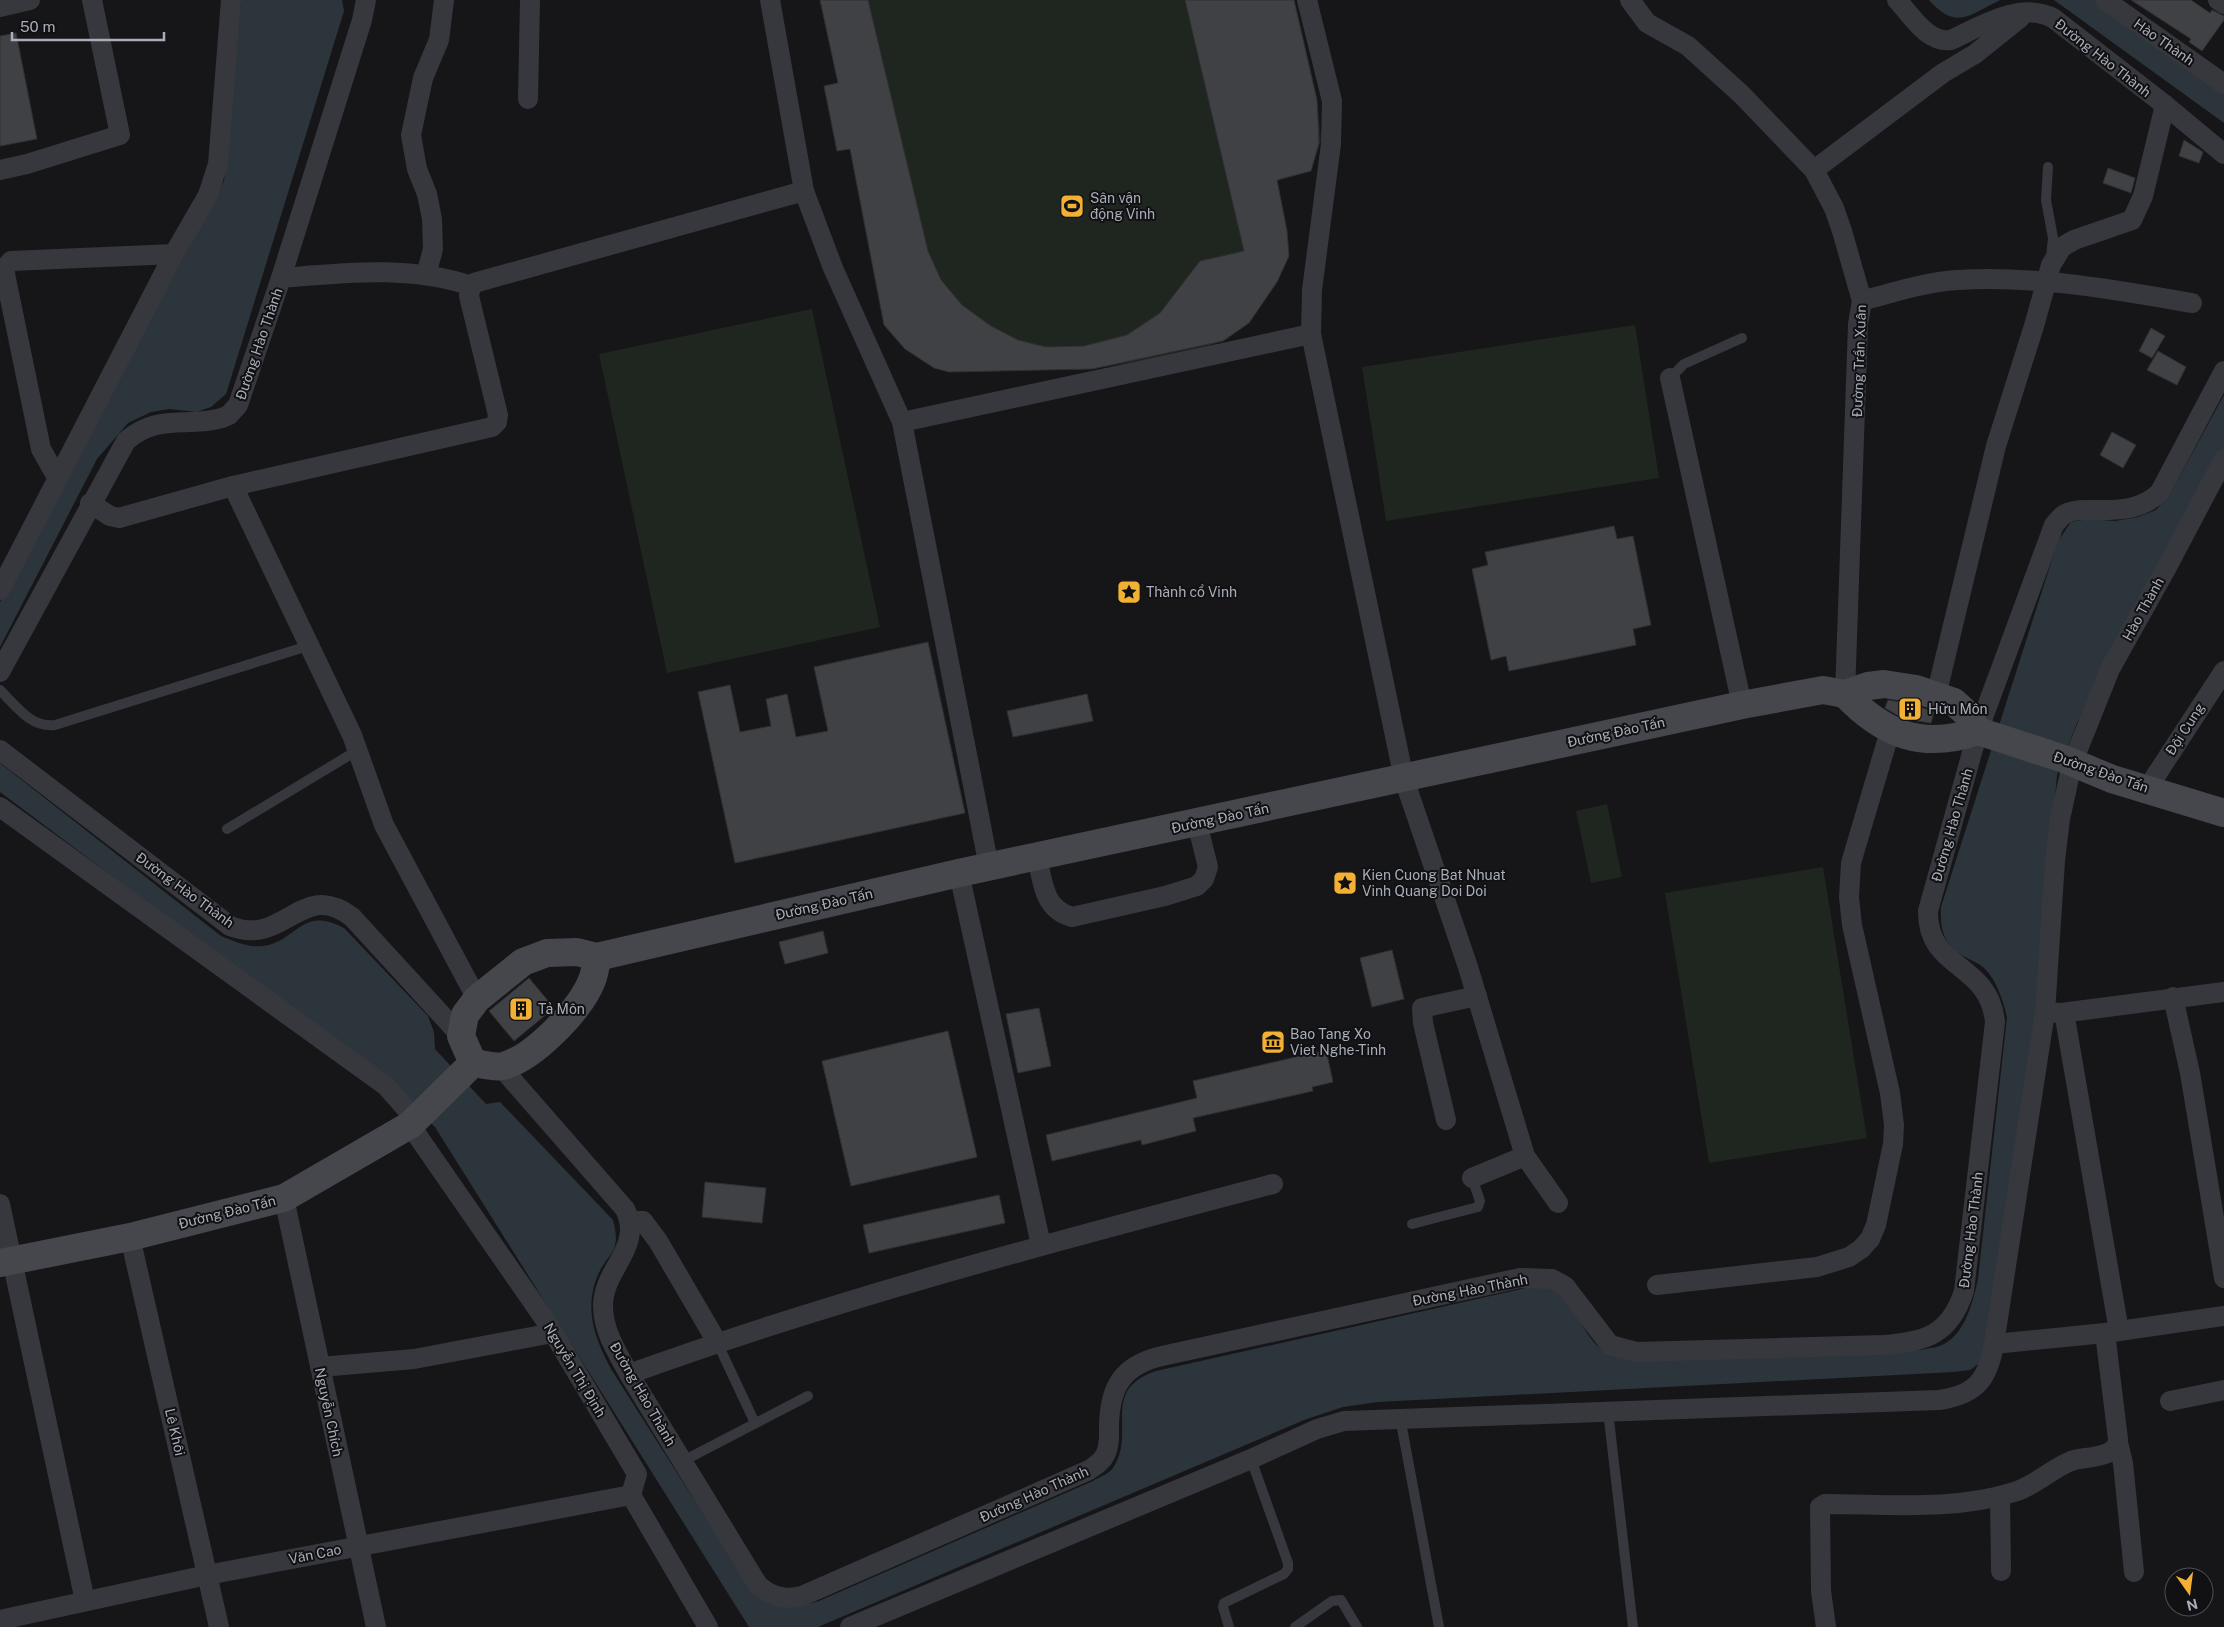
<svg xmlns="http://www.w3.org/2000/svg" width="2224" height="1627" font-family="'Public Sans',sans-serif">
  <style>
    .green { fill: #1e261f }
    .water { fill: #2c353c }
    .building { fill: #404145; stroke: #303034 }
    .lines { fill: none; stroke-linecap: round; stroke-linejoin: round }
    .lane { stroke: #37383d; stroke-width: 10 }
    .street { stroke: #37383d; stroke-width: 20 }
    .secondary { stroke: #45474d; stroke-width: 28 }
    .labels { text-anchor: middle; stroke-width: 4; stroke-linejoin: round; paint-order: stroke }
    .street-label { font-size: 14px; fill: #a8adb8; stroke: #111113 }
    .poi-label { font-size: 14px; fill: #a8adb8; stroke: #111113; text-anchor: start }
  </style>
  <rect width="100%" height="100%" fill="#161618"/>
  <g class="green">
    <path d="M820 0H1294L1317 100 1321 140 1311 171 1277 181 1287 231 1249 323 1227 339 1196 351 1092 369 949 372 934 368 905 349 850 149 837 151 824 86 838 83Z"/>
    <path d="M812 309 880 627 667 673 599 354Z"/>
    <path d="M1635 325 1659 478 1386 521 1362 367Z"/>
    <path d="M1607 804 1622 877 1591 883 1576 811Z"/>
    <path d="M1823 867 1867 1138 1709 1163 1665 893Z"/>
  </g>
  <g class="water">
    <path d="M241 0H342L344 11 226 394 211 407 197 412 169 409 151 412 128 423 97 459 0 647V602L224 181Z"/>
    <path d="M1929 0H2000C1968 16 1956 30 1929 0Z"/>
    <path d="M2054 0H2099L2224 92V123Z"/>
    <path d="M2224 395V449L2077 723 2057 775 2036 1010 1984 1360 1970 1370 1953 1372 1378 1402 1343 1407 1304 1420 818 1627H749L435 1127 394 1087 0 792V763L221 936C234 941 248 948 263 946 298 941 301 905 344 928L428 1016 434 1032 435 1049 486 1104 500 1102 613 1220C622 1254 608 1251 597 1277 584 1310 595 1339 611 1369L752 1591C782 1608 786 1611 819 1601L1093 1481C1099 1477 1109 1474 1113 1468 1137 1432 1099 1390 1156 1371L1530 1287C1584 1285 1572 1334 1608 1353 1613 1356 1621 1357 1626 1359L1921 1350C1928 1348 1938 1348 1944 1344 1966 1332 1973 1301 1978 1279L2007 1017C2003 1001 1997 980 1984 968 1980 964 1973 961 1967 958 1944 945 1940 932 1941 907L2058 541 2071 522 2089 519 2115 521 2138 517 2156 510 2169 496Z"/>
  </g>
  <g class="building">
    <path d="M820 0H868L928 251 941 280 962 305 991 326 1018 340 1046 347 1084 346 1127 335 1160 313 1200 261 1244 251 1185 0H1294L1317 100 1319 143 1311 171 1277 180 1287 231 1289 256 1277 282 1249 323 1223 341 1092 369 949 372 934 368 905 349 884 325 850 149 837 151 824 86 838 83Z"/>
    <path d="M2131 0H2191L2210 13 2212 10 2224 16V20L2202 51 2189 42 2191 39Z"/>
    <path d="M16 33 37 139 0 146V36Z"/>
    <path d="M2184 140 2203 152 2199 163 2179 156Z"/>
    <path d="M2108 168 2135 178 2131 193 2103 183Z"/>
    <path d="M2151 328 2165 336 2152 358 2139 351Z"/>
    <path d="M2158 351 2186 367 2177 385 2147 370Z"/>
    <path d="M2112 432 2136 445 2123 468 2100 455Z"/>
    <path d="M1614 526 1617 539 1633 536 1651 625 1633 629 1636 645 1509 671 1506 656 1491 660 1472 569 1488 565 1485 552Z"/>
    <path d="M928 642 965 813 735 863 698 692 730 685 740 732 771 726 766 699 787 694 796 737 828 731 814 667Z"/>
    <path d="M1087 694 1093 721 1013 737 1007 711Z"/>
    <path d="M1888 700 1912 704 1934 712 1931 723 1910 720 1897 715 1885 708Z"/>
    <path d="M823 931 828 953 785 964 779 942Z"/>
    <path d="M1392 950 1404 999 1372 1007 1360 958Z"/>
    <path d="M529 978 554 1008 514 1041 489 1011Z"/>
    <path d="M1039 1008 1051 1066 1018 1073 1006 1014Z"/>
    <path d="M948 1031 977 1157 851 1186 822 1061Z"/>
    <path d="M1326 1050 1333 1082 1312 1087 1313 1091 1193 1118 1196 1131 1142 1145 1141 1140 1052 1161 1046 1135 1197 1098 1193 1081Z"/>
    <path d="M705 1182 766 1188 762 1223 702 1217Z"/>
    <path d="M999 1195 1005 1223 869 1253 863 1225Z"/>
  </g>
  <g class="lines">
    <g class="lane">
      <path d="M2048 167 2046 200 2053 238 2051 256"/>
      <path d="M1670 378 1684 364 1742 338"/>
      <path d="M0 690C16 706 31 728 55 725L308 646"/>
      <path d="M227 829 358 750"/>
      <path d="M1412 1224 1478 1207 1480 1201 1472 1178"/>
      <path d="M717 1342 755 1423"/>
      <path d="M1608 1411 1633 1627"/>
      <path d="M1400 1417 1439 1627"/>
      <path d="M683 1461 808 1396"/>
      <path d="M1229 1627 1223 1607 1224 1603 1284 1574 1288 1569V1563L1251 1459"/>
      <path d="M1295 1627 1332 1601 1341 1600 1357 1627"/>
    </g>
    <g class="street">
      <path d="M770 0 804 191 833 268 902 422 989 867"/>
      <path d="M1307 0 1332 101 1331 144 1312 290 1311 334 1404 779 1468 967 1525 1156 1558 1203"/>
      <path d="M1630 0 1647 23 1688 46 1742 95 1814 170 1834 208 1842 231 1862 301 1858 324 1845 694"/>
      <path d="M1897 0C1912 16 1927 43 1951 40 1981 26 2020 1 2053 18L2165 105 2224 154"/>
      <path d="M2105 0 2224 84"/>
      <path d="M2218 0 2224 4"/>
      <path d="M0 7 30 0"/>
      <path d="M528 99 530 0"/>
      <path d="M0 170 27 164 120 135 92 0"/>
      <path d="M1814 170 1943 73 1975 54 2020 18"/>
      <path d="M426 275 433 249 432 219 427 194 417 169 411 135 423 78 439 40 444 0"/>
      <path d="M281 278C344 273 410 265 471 286"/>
      <path d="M1862 301C1894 292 1925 282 1958 280 2036 275 2116 290 2192 303"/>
      <path d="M1670 378 1742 705"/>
      <path d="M902 422 1311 334"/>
      <path d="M58 479 41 449 4 269 11 261 174 254"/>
      <path d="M233 486 352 735 384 825 477 999"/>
      <path d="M90 503 110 516 119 518 233 486 492 427 497 422 498 415 469 296 471 286 474 283 804 191"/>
      <path d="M0 590 174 254 208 195 218 164 231 0"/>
      <path d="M0 672 126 441C157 413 186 428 222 418L229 415 238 405 281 278 362 20 366 0"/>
      <path d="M1936 696 1996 446 2034 326 2051 265 2062 247 2074 240 2132 220 2143 196 2165 105"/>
      <path d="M0 750 230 926C285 948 301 878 352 917L461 1036"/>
      <path d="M2147 789 2224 671"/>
      <path d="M0 807 386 1086 415 1119"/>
      <path d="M1037 857C1043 882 1043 909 1072 917L1165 896 1197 886 1204 879 1208 867 1197 823"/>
      <path d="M959 873 1041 1245"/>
      <path d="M2173 997 2190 1073 2224 1278"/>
      <path d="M2045 1012 2061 1013 2065 1018 2119 1331"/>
      <path d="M2061 1013 2224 992"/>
      <path d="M501 1067 625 1209C644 1248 603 1268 603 1306 603 1331 617 1352 629 1374L758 1585C772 1597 785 1600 802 1596L1089 1470C1095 1466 1102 1462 1105 1455 1110 1446 1109 1434 1109 1425 1110 1386 1123 1365 1162 1356L1520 1278 1552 1279 1565 1286 1610 1345 1636 1352 1883 1345C1925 1342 1950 1335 1964 1291L1995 1022C1989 961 1927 971 1928 911L1978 731 2054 525C2057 522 2061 516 2065 514 2071 510 2081 510 2088 510 2115 510 2140 512 2160 492L2224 371"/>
      <path d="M1446 1120 1423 1023 1422 1008 1477 996"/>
      <path d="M410 1125 548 1324 637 1474 631 1495 708 1627"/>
      <path d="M1472 1178 1525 1156"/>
      <path d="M284 1198 376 1627"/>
      <path d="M0 1204 85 1601"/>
      <path d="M631 1221H643L658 1241 717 1342"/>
      <path d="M130 1237 219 1627"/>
      <path d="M1657 1285 1817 1267 1849 1257 1861 1249 1870 1239 1876 1225 1893 1144 1894 1125 1890 1093 1852 925 1849 897 1851 863 1890 731"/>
      <path d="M1994 1344 2105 1333 2224 1316"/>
      <path d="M320 1367 414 1359 553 1333"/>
      <path d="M629 1374C839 1298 1057 1241 1273 1184"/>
      <path d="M2170 1401 2224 1390"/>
      <path d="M2118 1443 2123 1463 2134 1572"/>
      <path d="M2000 1496 2001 1571"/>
      <path d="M0 1620 207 1575 631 1495"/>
      <path d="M850 1627 1251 1459 1317 1429 1344 1421 1939 1400C1975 1395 1988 1380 1994 1344L2045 1012 2055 861 2060 819 2072 764 2110 669 2167 567 2224 459"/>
      <path d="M1826 1627 1821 1591 1820 1507 1825 1504C1888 1504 1954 1511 2014 1492 2035 1486 2051 1469 2071 1461 2085 1456 2118 1459 2118 1439L2105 1333"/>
    </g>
    <g class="secondary">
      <path d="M1845 694C1884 735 1923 750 1978 731"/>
      <path d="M473 1063 461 1036 465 1015 477 999 523 962 547 953 577 952 597 957 959 873 1742 705 1823 690 1845 694 1868 686 1884 684 1916 689 1954 702 1966 713 1978 731 2064 759 2112 779 2224 813"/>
      <path d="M473 1063C481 1064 495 1068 503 1066 534 1058 581 1009 592 980 595 973 596 964 597 957"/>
      <path d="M0 1263 130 1237 284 1198 410 1125 473 1063"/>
    </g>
  </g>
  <defs>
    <g id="stadium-square" transform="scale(1.25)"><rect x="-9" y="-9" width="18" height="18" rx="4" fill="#f2b134" stroke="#111113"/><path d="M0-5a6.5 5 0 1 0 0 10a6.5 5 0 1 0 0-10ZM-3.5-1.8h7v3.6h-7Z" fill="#111"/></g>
    <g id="sight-square" transform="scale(1.25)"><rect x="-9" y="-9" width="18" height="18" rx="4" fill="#f2b134" stroke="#111113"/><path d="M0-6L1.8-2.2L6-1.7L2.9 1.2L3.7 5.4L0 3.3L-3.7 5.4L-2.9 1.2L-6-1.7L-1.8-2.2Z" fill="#111"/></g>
    <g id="building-square" transform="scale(1.25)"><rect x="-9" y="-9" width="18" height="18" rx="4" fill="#f2b134" stroke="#111113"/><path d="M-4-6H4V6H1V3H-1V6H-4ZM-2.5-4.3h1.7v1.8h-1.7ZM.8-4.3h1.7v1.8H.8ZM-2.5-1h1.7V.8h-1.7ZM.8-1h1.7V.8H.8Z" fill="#111"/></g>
    <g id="museum-square" transform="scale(1.25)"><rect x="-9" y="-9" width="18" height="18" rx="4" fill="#f2b134" stroke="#111113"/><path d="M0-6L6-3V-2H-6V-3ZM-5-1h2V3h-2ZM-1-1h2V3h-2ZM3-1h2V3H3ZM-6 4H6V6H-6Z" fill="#111"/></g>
  </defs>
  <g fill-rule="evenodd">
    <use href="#stadium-square" x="1072" y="206"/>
    <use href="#sight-square" x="1129" y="592"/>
    <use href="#building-square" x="1910" y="709"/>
    <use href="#sight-square" x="1345" y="883"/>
    <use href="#building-square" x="521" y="1009"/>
    <use href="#museum-square" x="1273" y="1042"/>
  </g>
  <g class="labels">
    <g class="street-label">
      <text transform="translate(2164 42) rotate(35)" y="5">Hào Thành</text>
      <text transform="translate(2103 58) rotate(38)" y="5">Đường Hào Thành</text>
      <text transform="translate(259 344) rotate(-71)" y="5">Đường Hào Thành</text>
      <text transform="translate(1859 361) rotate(-88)" y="5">Đường Trần Xuân</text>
      <text transform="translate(2143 609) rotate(-61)" y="5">Hào Thành</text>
      <text transform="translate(2185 729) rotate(-57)" y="5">Đội Cung</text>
      <text transform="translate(1616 732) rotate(-12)" y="5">Đường Đào Tấn</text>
      <text transform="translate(2101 772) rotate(19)" y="5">Đường Đào Tấn</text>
      <text transform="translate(1220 818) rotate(-12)" y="5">Đường Đào Tấn</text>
      <text transform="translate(1952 825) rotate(-74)" y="5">Đường Hào Thành</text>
      <text transform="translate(185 890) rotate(36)" y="5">Đường Hào Thành</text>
      <text transform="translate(824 904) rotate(-13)" y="5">Đường Đào Tấn</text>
      <text transform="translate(227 1212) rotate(-14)" y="5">Đường Đào Tấn</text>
      <text transform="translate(1971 1230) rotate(-83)" y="5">Đường Hào Thành</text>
      <text transform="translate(1470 1290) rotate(-11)" y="5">Đường Hào Thành</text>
      <text transform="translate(575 1370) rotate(59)" y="5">Nguyễn Thị Định</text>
      <text transform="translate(643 1394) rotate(60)" y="5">Đường Hào Thành</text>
      <text transform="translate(329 1412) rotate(78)" y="5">Nguyễn Chích</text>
      <text transform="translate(175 1432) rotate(77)" y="5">Lê Khôi</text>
      <text transform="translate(1034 1494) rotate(-24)" y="5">Đường Hào Thành</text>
      <text transform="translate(315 1554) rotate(-11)" y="5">Văn Cao</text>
    </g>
    <g class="poi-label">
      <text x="1090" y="203">Sân vận<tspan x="1090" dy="16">động Vinh</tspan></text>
      <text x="1146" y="597">Thành cổ Vinh</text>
      <text x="1928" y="714">Hữu Môn</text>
      <text x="1362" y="880">Kien Cuong Bat Nhuat<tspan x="1362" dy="16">Vinh Quang Doi Doi</tspan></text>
      <text x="538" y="1014">Tả Môn</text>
      <text x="1290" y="1039">Bao Tang Xo<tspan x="1290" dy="16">Viet Nghe-Tinh</tspan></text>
    </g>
  </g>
  <g transform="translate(2189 1592) rotate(166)"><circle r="24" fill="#111113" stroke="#4d4f55"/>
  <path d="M0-4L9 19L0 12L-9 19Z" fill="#f2b134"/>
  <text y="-8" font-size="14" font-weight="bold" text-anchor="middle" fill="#a8adb8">N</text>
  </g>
  <path d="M12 32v8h152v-8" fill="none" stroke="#a8adb8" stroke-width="2.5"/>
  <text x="20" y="32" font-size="15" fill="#a8adb8" stroke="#111113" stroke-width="4" paint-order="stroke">50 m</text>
</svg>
